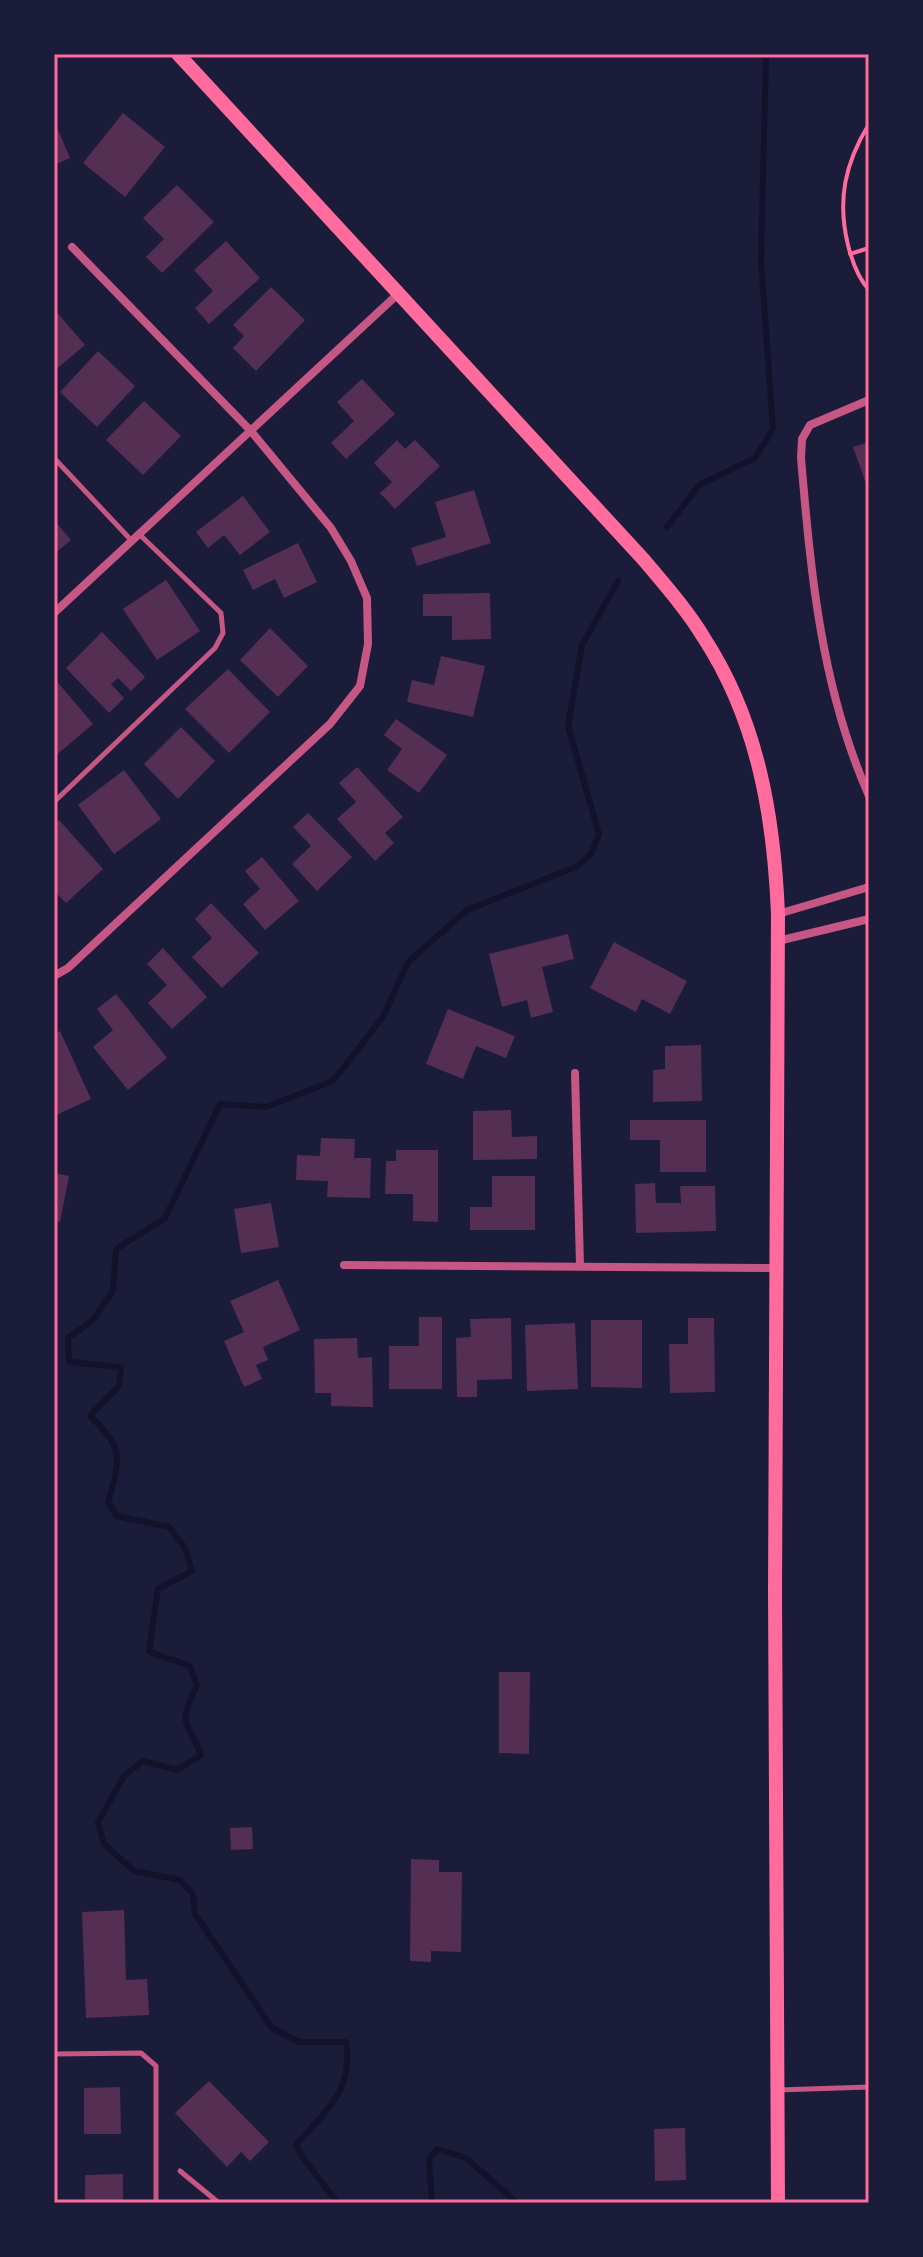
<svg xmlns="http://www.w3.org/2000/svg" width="923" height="2257" font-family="'Playfair Display',serif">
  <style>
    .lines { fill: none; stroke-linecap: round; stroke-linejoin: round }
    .stream { stroke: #12122b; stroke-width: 6 }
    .building { fill: #542f53 }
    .path { stroke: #ff6b9d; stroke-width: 4 }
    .service { stroke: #c65784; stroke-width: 5 }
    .minor { stroke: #c65784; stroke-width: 8 }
    .secondary { stroke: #ff6b9d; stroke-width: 14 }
    .neatline { fill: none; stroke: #ff6b9d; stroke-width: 3 }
  </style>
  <rect width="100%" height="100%" fill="#1b1b3a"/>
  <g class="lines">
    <g class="stream">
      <path d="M667 527 699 485 755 458 773 429 761 260 766 54"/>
      <path d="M342 2203 337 2202C327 2188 299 2156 296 2145 326 2110 354 2091 346 2042H299L272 2028 195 1914 193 1894 180 1880 134 1871 104 1844 98 1822 124 1776 143 1761 177 1770 201 1755C187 1718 177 1727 197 1685L190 1666C177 1660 164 1659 149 1651L158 1589 192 1571 185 1548 169 1527 117 1516 108 1503C120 1459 125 1449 90 1416L119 1386 121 1368C103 1363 86 1366 69 1361L68 1338 92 1321 113 1291 116 1249 165 1218 220 1104 266 1107 333 1081 383 1017 408 962 467 910 576 867 591 854 599 834 568 726 582 645 618 581"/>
      <path d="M432 2203 429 2159 437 2149 466 2158 517 2203"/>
    </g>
  </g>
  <g class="building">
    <path d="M123 113 165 147 125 197 83 163Z"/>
    <path d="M54 120 70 158 54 165Z"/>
    <path d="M177 185 214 222 162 273 146 257 164 239 143 218Z"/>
    <path d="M226 241 260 278 209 324 195 308 213 291 194 270Z"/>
    <path d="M271 287 305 320 256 371 233 348 244 336 233 325Z"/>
    <path d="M54 309 85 345 54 371Z"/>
    <path d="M98 351 135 386 97 427 60 392Z"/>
    <path d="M362 379 395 414 346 459 331 443 354 421 337 402Z"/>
    <path d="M144 401 181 436 143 475 106 440Z"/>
    <path d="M397 440 405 449 415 440 440 466 395 509 380 493 392 482 374 463Z"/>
    <path d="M869 442V492L853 447Z"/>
    <path d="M474 490 491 543 417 566 411 548 446 537 435 502Z"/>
    <path d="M243 496 270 532 240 555 224 535 208 548 196 532Z"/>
    <path d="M54 520 71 540 54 554Z"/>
    <path d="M298 543 317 582 284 598 275 579 253 590 243 570Z"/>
    <path d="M166 580 200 631 157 660 123 609Z"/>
    <path d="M490 593 491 639 452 640V616H423V594Z"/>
    <path d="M270 628 308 666 278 697 240 660Z"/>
    <path d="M102 632 145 677 131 691 118 678 111 684 124 698 109 713 66 668Z"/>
    <path d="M441 656 485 666 473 717 407 702 412 680 434 685Z"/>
    <path d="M228 669 270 712 229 753 185 709Z"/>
    <path d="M54 678 93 724 54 757Z"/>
    <path d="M396 719 447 755 419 793 387 770 402 749 384 735Z"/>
    <path d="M181 727 215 761 178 799 144 764Z"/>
    <path d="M357 767 403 817 385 833 394 843 375 861 337 819 356 802 339 783Z"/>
    <path d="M124 770 161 819 114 854 78 805Z"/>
    <path d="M308 813 352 857 317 891 292 864 311 846 293 827Z"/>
    <path d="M59 820 103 869 66 903 54 891V825Z"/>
    <path d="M262 857 299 901 265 930 243 904 260 889 245 871Z"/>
    <path d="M211 903 259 953 222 988 192 957 212 938 195 919Z"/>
    <path d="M568 934 574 959 542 967 553 1012 531 1018 527 1000 502 1007 489 954Z"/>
    <path d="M614 942 687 981 670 1014 642 999 636 1012 590 988Z"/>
    <path d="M163 948 207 997 172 1029 148 1003 167 985 147 964Z"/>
    <path d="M116 994 167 1058 128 1090 93 1047 113 1030 97 1009Z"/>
    <path d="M448 1009 515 1036 506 1058 476 1046 463 1079 426 1064Z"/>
    <path d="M60 1031 91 1099 54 1116V1034Z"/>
    <path d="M701 1045 702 1101 653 1102V1070L665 1069V1046Z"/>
    <path d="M511 1110 512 1137 537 1136V1159L473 1160V1111Z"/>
    <path d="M630 1120H706V1172H660V1140H630Z"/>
    <path d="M321 1138 355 1139 354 1158H371L370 1198 327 1197 328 1181 296 1180 297 1155 320 1156Z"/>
    <path d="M396 1150H438V1222L413 1221V1194H385L386 1161H396Z"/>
    <path d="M54 1173 69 1176 60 1222 54 1221Z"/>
    <path d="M492 1176H535V1230H470V1207H492Z"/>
    <path d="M655 1183 656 1203H681L680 1186H715L716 1231 636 1233 635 1184Z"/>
    <path d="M271 1203 279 1247 241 1253 234 1209Z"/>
    <path d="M278 1280 300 1330 263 1347 268 1360 256 1365 262 1379 244 1387 224 1341 244 1332 230 1301Z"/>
    <path d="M419 1317H442V1389H389V1346H419Z"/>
    <path d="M511 1318 512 1379 477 1380V1397H457L456 1338 471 1337 470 1319Z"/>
    <path d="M688 1318H714L715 1392 670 1393 669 1344H688Z"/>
    <path d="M591 1320H642V1388L591 1387Z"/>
    <path d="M575 1323 578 1389 527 1391 525 1325Z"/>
    <path d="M357 1338 358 1358 372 1357 373 1407 331 1406V1393H315L314 1339Z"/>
    <path d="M499 1672H530L529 1754 499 1753Z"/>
    <path d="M252 1827 253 1849 231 1850 230 1828Z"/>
    <path d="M411 1859 439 1860V1872H462L461 1952 431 1951V1962L410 1961Z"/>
    <path d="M124 1910 126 1980 147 1979 149 2015 86 2018 82 1912Z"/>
    <path d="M209 2081 269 2142 250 2161 241 2152 227 2167 175 2113Z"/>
    <path d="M120 2087 121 2134H84V2088Z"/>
    <path d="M685 2128 686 2180 655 2181 654 2129Z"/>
    <path d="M123 2174V2202L85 2203V2175Z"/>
  </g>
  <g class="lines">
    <g class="path">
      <path d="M869 124C845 163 837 200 848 245 852 261 858 278 869 290"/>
      <path d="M850 254 869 248"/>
    </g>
    <g class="service">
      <path d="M54 458 131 540"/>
      <path d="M54 802 215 648 223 633 221 613 138 533"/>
      <path d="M54 1474V1491"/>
      <path d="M54 2054 141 2053 156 2066V2203"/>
      <path d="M778 2090 869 2087"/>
      <path d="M180 2171 219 2203"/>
    </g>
    <g class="minor">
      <path d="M869 400 810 425 802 439 801 458C811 575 821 687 869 796"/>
      <path d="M54 613 399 293"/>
      <path d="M778 914 869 887"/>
      <path d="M778 941 869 919"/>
      <path d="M54 976 68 968 330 724 360 686 368 644 367 598 351 561 331 528 250 430 72 247"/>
      <path d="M575 1073 580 1265"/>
      <path d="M344 1265 776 1268"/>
    </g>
    <path class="secondary" d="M178 54 644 560C665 585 687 610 704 638 758 721 774 817 778 914L775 1592 778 2203"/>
  </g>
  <rect width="923" height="2257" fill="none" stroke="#1b1b3a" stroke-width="112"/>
  <rect x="56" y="56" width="811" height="2145" class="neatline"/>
</svg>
